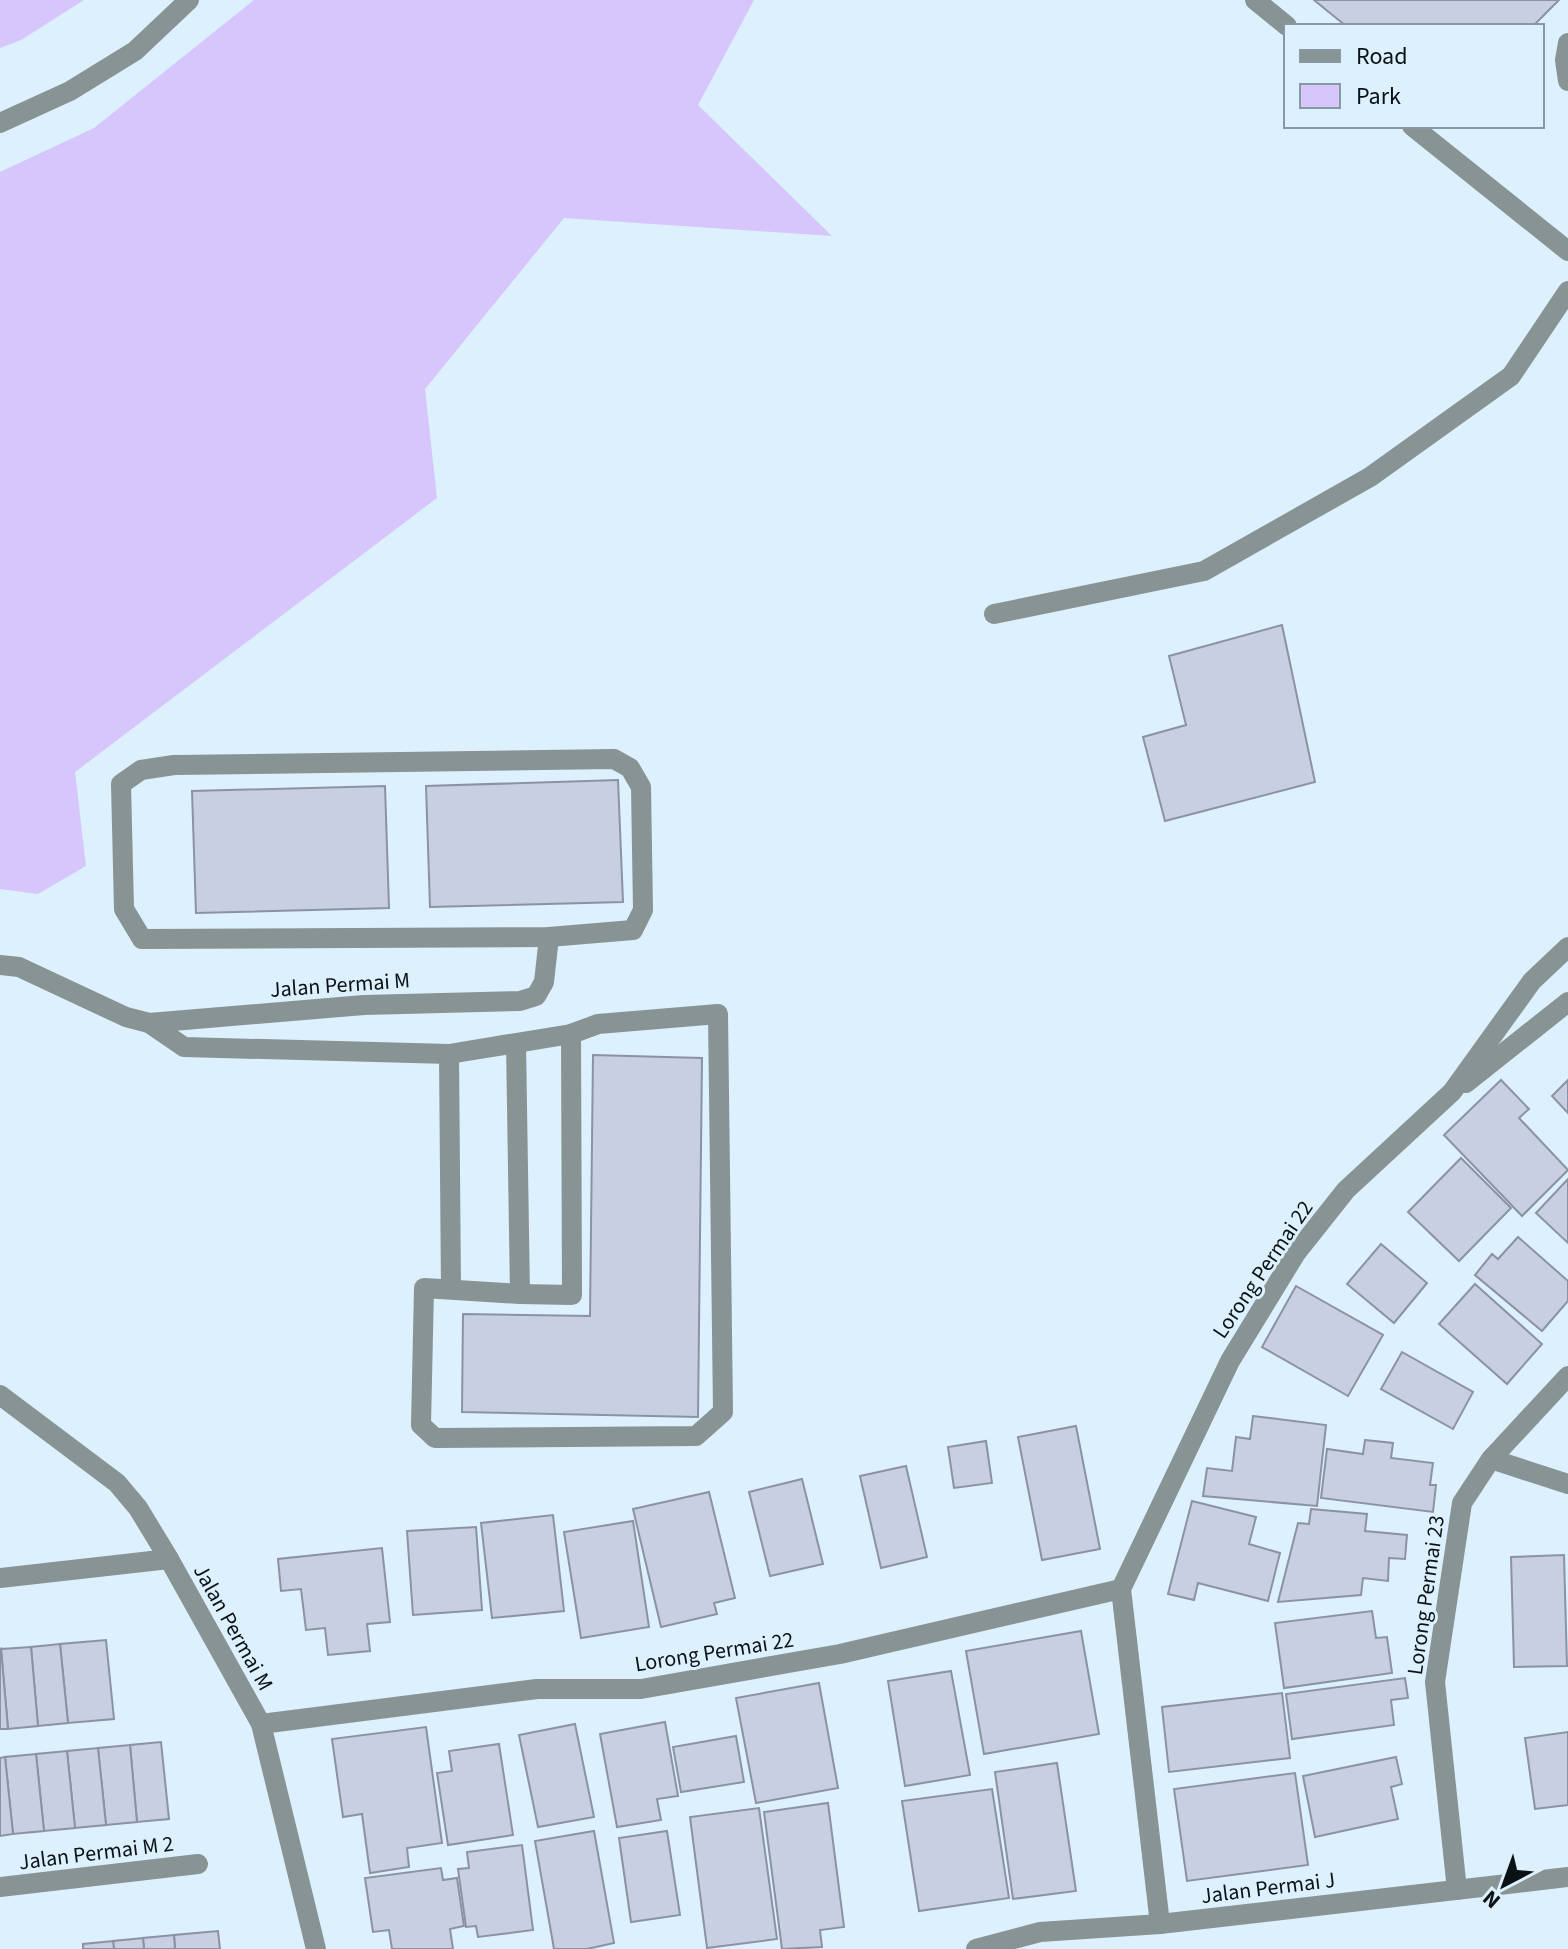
<svg xmlns="http://www.w3.org/2000/svg" width="1568" height="1949" font-family="'Source Sans 3',sans-serif">
  <style>
    .green { fill: #d7c6fc }
    .building { fill: #c8cfe2; stroke: #8b92a4; stroke-width: 2 }
    .lines { fill: none; stroke-linecap: round; stroke-linejoin: round }
    .minor { stroke: #889394; stroke-width: 20 }
    .labels { text-anchor: middle; stroke-width: 6; stroke-linejoin: round; paint-order: stroke }
    .street-label { font-size: 22px; fill: #0b1216; stroke: #dcf0fd }
  </style>
  <rect width="100%" height="100%" fill="#dcf0fd"/>
  <g class="green">
    <path d="M0 0H84L21 40 0 48Z"/>
    <path d="M254 0H754L698 105 832 236 564 218 425 389 437 498 75 772 86 866 38 894 0 889V172L94 128Z"/>
  </g>
  <g class="building">
    <path d="M1314 0H1559L1533 26H1346Z"/>
    <path d="M1282 625 1315 782 1165 821 1143 737 1186 725 1169 656Z"/>
    <path d="M618 780 623 902 430 907 426 786Z"/>
    <path d="M385 786 389 908 196 913 192 791Z"/>
    <path d="M593 1055 702 1058 698 1417 462 1412 463 1314 590 1316Z"/>
    <path d="M1501 1080 1529 1109 1519 1118 1568 1170 1522 1216 1444 1135Z"/>
    <path d="M1568 1080V1113L1552 1096Z"/>
    <path d="M1461 1158 1511 1208 1459 1261 1408 1212Z"/>
    <path d="M1568 1179V1243L1536 1213Z"/>
    <path d="M1518 1237 1568 1281V1301L1542 1331 1475 1275 1492 1254 1498 1259Z"/>
    <path d="M1381 1244 1427 1283 1394 1323 1347 1284Z"/>
    <path d="M1475 1284 1542 1344 1507 1384 1439 1324Z"/>
    <path d="M1296 1286 1383 1335 1348 1396 1262 1347Z"/>
    <path d="M1402 1352 1473 1392 1453 1429 1381 1389Z"/>
    <path d="M1253 1416 1326 1425 1317 1506 1203 1496 1207 1468 1232 1471 1236 1437 1250 1439Z"/>
    <path d="M1076 1426 1100 1549 1042 1560 1018 1437Z"/>
    <path d="M1365 1440 1393 1443 1391 1458 1433 1463 1430 1485H1436L1433 1512 1321 1498 1327 1449 1363 1454Z"/>
    <path d="M986 1441 992 1483 954 1488 948 1447Z"/>
    <path d="M906 1466 927 1557 881 1568 860 1476Z"/>
    <path d="M802 1479 823 1564 770 1576 749 1492Z"/>
    <path d="M709 1492 735 1598 714 1603 717 1614 661 1627 633 1509Z"/>
    <path d="M1192 1501 1256 1517 1249 1544 1280 1553 1268 1601 1198 1583 1194 1600 1168 1594Z"/>
    <path d="M1311 1509 1367 1514 1365 1531 1407 1535 1405 1559 1389 1558 1388 1581 1363 1578 1361 1595 1278 1602 1298 1523 1309 1524Z"/>
    <path d="M553 1515 564 1611 492 1618 481 1523Z"/>
    <path d="M633 1521 649 1627 581 1638 564 1532Z"/>
    <path d="M476 1527 482 1610 413 1615 407 1531Z"/>
    <path d="M382 1548 390 1622 367 1624 370 1651 328 1655 325 1628 306 1630 301 1589 281 1591 278 1559Z"/>
    <path d="M1564 1555 1567 1666 1514 1667 1511 1557Z"/>
    <path d="M1372 1611 1376 1638 1387 1637 1392 1673 1284 1688 1275 1623Z"/>
    <path d="M1081 1631 1099 1734 984 1754 966 1651Z"/>
    <path d="M106 1640 114 1719 68 1723 60 1644Z"/>
    <path d="M60 1644 68 1723 38 1726 31 1647Z"/>
    <path d="M31 1647 38 1726 8 1729 1 1649Z"/>
    <path d="M1 1649 8 1729H0V1650Z"/>
    <path d="M951 1671 970 1775 905 1786 888 1681Z"/>
    <path d="M1405 1678 1408 1698 1391 1700 1394 1725 1292 1739 1286 1694Z"/>
    <path d="M819 1683 838 1788 756 1803 736 1698Z"/>
    <path d="M1282 1693 1290 1758 1169 1772 1162 1707Z"/>
    <path d="M665 1722 678 1796 657 1799 661 1820 617 1827 600 1734Z"/>
    <path d="M575 1724 594 1817 538 1827 519 1735Z"/>
    <path d="M426 1727 442 1843 407 1848 409 1867 370 1873 362 1814 343 1817 332 1739Z"/>
    <path d="M1568 1732V1805L1535 1809 1525 1738Z"/>
    <path d="M736 1736 744 1782 681 1792 673 1747Z"/>
    <path d="M161 1742 169 1819 137 1822 130 1745Z"/>
    <path d="M499 1744 513 1835 448 1845 437 1773 452 1771 449 1751Z"/>
    <path d="M130 1745 137 1822 106 1825 98 1748Z"/>
    <path d="M98 1748 106 1825 75 1828 67 1751Z"/>
    <path d="M67 1751 75 1828 44 1831 36 1754Z"/>
    <path d="M36 1754 44 1831 13 1834 5 1757Z"/>
    <path d="M5 1757 13 1834 0 1836V1758Z"/>
    <path d="M1396 1757 1402 1784 1391 1787 1398 1819 1315 1837 1303 1776Z"/>
    <path d="M1057 1763 1076 1891 1013 1899 995 1772Z"/>
    <path d="M1295 1773 1308 1865 1187 1881 1174 1789Z"/>
    <path d="M992 1789 1009 1898 919 1911 902 1801Z"/>
    <path d="M828 1803 844 1927 820 1930 822 1947 782 1949 764 1812Z"/>
    <path d="M759 1808 777 1939 707 1948 690 1817Z"/>
    <path d="M594 1831 614 1943 587 1949H554L535 1841Z"/>
    <path d="M667 1831 680 1915 631 1922 619 1838Z"/>
    <path d="M522 1845 533 1930 478 1937 476 1926 466 1927 458 1869 469 1868 467 1852Z"/>
    <path d="M441 1868 443 1880 457 1878 464 1926 450 1929 453 1949H392L389 1930 373 1932 365 1878Z"/>
    <path d="M218 1931 220 1949H175L174 1935Z"/>
    <path d="M174 1935 175 1949H144L143 1938Z"/>
    <path d="M143 1938 144 1949H114L113 1941Z"/>
    <path d="M113 1941 114 1949H83V1944Z"/>
  </g>
  <g class="lines">
    <g class="minor">
      <path d="M1255 0 1287 26"/>
      <path d="M1568 43 1565 60 1568 81"/>
      <path d="M0 123 70 91 135 51 189 0"/>
      <path d="M1412 126 1568 251"/>
      <path d="M994 614 1204 571 1370 477 1511 376 1568 291"/>
      <path d="M614 759 630 768 641 787 643 910 633 930 549 937 142 939 124 909 121 784 141 770 174 765Z"/>
      <path d="M0 965 19 967 126 1017 149 1023 364 1005 520 1001 536 996 544 982 549 937"/>
      <path d="M149 1023 184 1047 449 1054 571 1034 598 1024 718 1014 723 1412 696 1436 435 1438 421 1425 424 1288 520 1294 516 1043"/>
      <path d="M449 1054 451 1289"/>
      <path d="M1466 1083 1568 1002"/>
      <path d="M520 1294 572 1295 571 1034"/>
      <path d="M0 1395 117 1483 138 1508 169 1559 261 1724 316 1949"/>
      <path d="M1491 1459 1568 1484"/>
      <path d="M0 1578 169 1559"/>
      <path d="M261 1724 537 1689H641L840 1654 1121 1589"/>
      <path d="M0 1887 198 1864"/>
      <path d="M1457 1890 1435 1682 1462 1503 1491 1459 1568 1376"/>
      <path d="M1160 1924 1121 1589 1230 1361 1296 1253 1346 1190 1452 1092 1532 981 1568 947"/>
      <path d="M976 1949 1040 1932 1160 1924 1568 1877"/>
    </g>
  </g>
  <g class="labels">
    <g class="street-label">
      <text transform="translate(340 984) rotate(-4)" y="8">Jalan Permai M</text>
      <text transform="translate(1262 1269) rotate(-56)" y="8">Lorong Permai 22</text>
      <text transform="translate(1425 1595) rotate(-82)" y="8">Lorong Permai 23</text>
      <text transform="translate(234 1627) rotate(61)" y="8">Jalan Permai M</text>
      <text transform="translate(714 1651) rotate(-9)" y="8">Lorong Permai 22</text>
      <text transform="translate(96 1852) rotate(-7)" y="8">Jalan Permai M 2</text>
      <text transform="translate(1268 1887) rotate(-7)" y="8">Jalan Permai J</text>
    </g>
  </g>
  <rect x="1284" y="24" width="260" height="104" fill="#dcf0fd" stroke="#8897a1" stroke-width="2"/>
  <rect x="1300" y="50" width="40" height="12" fill="#889394" stroke="#8897a1" stroke-width="2"/>
  <text x="1356" y="64" font-size="24" fill="#0b1216">Road</text>
  <rect x="1300" y="84" width="40" height="24" fill="#d7c6fc" stroke="#8897a1" stroke-width="2"/>
  <text x="1356" y="104" font-size="24" fill="#0b1216">Park</text>
  <g transform="translate(1504 1885) rotate(221)" stroke="#dcf0fd" stroke-width="6" paint-order="stroke">
  <path d="M0-6L14 30L0 20L-14 30Z" fill="#0b1216"/>
  <text y="-12" font-size="22" font-weight="bold" text-anchor="middle" fill="#0b1216">N</text>
  </g>
</svg>
